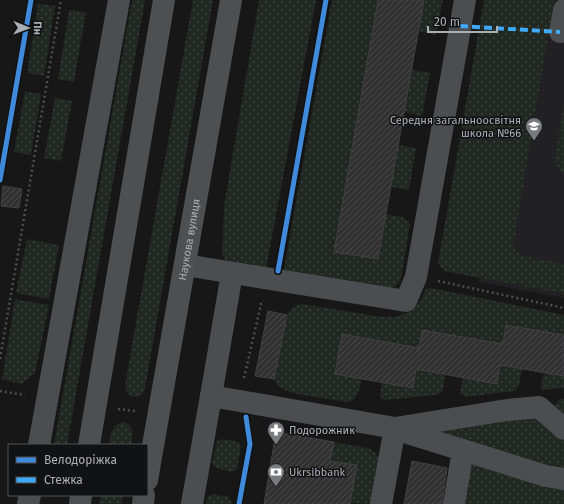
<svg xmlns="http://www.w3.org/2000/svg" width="564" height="504" font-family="'Fira Sans',sans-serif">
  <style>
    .built { fill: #212123 }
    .grass { fill: url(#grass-dots) }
    .building { fill: url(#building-hatch); stroke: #404143 }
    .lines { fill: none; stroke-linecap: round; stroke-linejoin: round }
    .path { stroke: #4d4e50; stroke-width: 2.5; stroke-dasharray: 2 3; stroke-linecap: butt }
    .minor { stroke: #4c4d50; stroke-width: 22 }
    .major { stroke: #4e4f51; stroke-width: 22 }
    .quiet { stroke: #3fa9f5; stroke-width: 4; stroke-dasharray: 8 4; stroke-linecap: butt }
    .cycleway-casing { stroke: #111213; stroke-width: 8 }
    .cycleway { stroke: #408adc; stroke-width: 5 }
    .labels { text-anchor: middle; stroke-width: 3; stroke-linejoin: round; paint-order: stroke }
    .poi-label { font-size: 11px; fill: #aaafb6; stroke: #111213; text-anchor: start }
    .street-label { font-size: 11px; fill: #aaafb6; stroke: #111213 }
  </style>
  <defs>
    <pattern id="grass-dots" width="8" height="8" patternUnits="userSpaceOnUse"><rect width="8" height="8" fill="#212721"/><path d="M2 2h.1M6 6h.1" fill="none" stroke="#3f443f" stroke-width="1.8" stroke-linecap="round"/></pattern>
    <pattern id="building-hatch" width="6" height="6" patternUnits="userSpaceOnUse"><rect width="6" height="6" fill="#313132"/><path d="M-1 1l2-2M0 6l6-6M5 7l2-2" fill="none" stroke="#4c4c4d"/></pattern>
  </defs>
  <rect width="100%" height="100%" fill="#171717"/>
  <path class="built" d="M529 0H564V298L479 282Z"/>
  <g class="grass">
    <path d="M132 0H145L67 445H54Z"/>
    <path d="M193 0H213L145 388C141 402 126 398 125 385Z"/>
    <path d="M259 0H316L266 269 226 262 222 254 224 206Z"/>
    <path d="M332 0H378L334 252 378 259 386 214 405 218 410 224 401 279 393 290 284 270Z"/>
    <path d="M424 0H443L436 35 418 31Z"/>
    <path d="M484 0H554L513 246 520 255 564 264V294L444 271 438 263Z"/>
    <path d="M38 4 55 6 44 76 27 73Z"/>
    <path d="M69 10 86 12 74 82 58 79Z"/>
    <path d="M412 70 430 73 422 116 404 112Z"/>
    <path d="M25 91 41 94 31 155 14 152Z"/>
    <path d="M55 98 72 101 61 161 44 158Z"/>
    <path d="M564 103V173L561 172 554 161Z"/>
    <path d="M398 145 416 148 409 190 391 187Z"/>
    <path d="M27 239 59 245 49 299 16 293Z"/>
    <path d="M431 288 564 315V335L506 325 503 344 423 330 419 348 342 334 335 374 362 379 358 393 353 401 346 402 292 393 278 386 274 379 287 315 293 307 302 304 382 317H396L413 310 422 299 425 290Z"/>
    <path d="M15 299 49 305 35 373 21 384 2 379Z"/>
    <path d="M500 365 522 369 519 386 515 391 466 397 460 393 463 378 497 384Z"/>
    <path d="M416 369 446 375 442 392 436 395 384 400 380 396 382 382 413 388Z"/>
    <path d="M544 372 564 376V388L542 390 541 386Z"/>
    <path d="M560 399H564V467L550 465 442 436 440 431 553 406Z"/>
    <path d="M124 422C135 427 133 435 131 445H109C111 435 111 423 124 422Z"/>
    <path d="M223 439 238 442 241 447 237 469 232 472 216 468 212 464 217 441Z"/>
    <path d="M334 442 368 448 375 452 379 459 371 504 350 503 357 465 330 461Z"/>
    <path d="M474 464 564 488V504H461L466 472Z"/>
    <path d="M213 494 229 497 232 504H206L208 497Z"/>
    <path d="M101 495H123L121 504H99Z"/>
  </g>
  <g class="building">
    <path d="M378 0H424L378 259 334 252Z"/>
    <path d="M3 186 22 189 19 208 1 206Z"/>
    <path d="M268 311 287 315 274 379 255 376Z"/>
    <path d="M506 325 564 335V376L500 365 497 384 416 369 413 388 335 374 342 334 419 348 422 330 503 344Z"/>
    <path d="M276 432 334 442 330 461 357 465 350 504H264Z"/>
    <path d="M412 461 447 468 442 504H404Z"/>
  </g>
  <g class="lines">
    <g class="path">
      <path d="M0 180 31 0"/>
      <path d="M280 259 326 0"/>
      <path d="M438 281 564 308"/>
      <path d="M0 359 61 0"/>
      <path d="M244 378 261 304 264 301"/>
      <path d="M0 391 25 395"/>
      <path d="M118 409 135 411"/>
      <path d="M239 504 250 444 247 426"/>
    </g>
    <g class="minor">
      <path d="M560 32 564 10"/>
      <path d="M185 265 406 301 416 277 465 0"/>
      <path d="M232 273 211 396 395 428 381 504"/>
      <path d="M395 428 507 410 539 407 564 429"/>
      <path d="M398 430 546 476 564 479"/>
      <path d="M39 445 119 0"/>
      <path d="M28 504 30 495"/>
      <path d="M192 504 211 396"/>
      <path d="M454 504 463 450"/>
    </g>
    <g class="major">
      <path d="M89 445 164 0"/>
      <path id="s1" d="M147 480 231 0"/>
      <path d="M80 504 81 495"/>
      <path d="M143 504 144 495"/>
    </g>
    <path class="quiet" d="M460 26 560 32"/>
    <g class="cycleway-casing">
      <g id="cycleway">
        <path d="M0 180 31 0"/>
        <path d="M278 271 326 0"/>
        <path d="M239 504 250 444 246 417"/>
      </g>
    </g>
    <use href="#cycleway" class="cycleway"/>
  </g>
  <defs>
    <g id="school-pin" transform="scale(0.9)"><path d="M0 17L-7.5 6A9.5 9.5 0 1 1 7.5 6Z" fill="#777a7e" stroke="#111213"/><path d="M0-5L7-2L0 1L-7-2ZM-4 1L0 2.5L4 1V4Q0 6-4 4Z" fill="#fff"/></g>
    <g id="pharmacy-pin" transform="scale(0.9)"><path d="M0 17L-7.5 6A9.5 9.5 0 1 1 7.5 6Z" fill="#777a7e" stroke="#111213"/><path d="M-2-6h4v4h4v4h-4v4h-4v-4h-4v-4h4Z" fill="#fff"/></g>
    <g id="bank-pin" transform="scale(0.9)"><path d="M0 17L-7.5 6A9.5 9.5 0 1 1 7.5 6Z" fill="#777a7e" stroke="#111213"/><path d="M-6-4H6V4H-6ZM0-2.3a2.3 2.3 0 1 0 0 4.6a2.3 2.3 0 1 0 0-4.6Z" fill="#fff"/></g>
  </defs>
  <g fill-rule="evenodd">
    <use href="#school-pin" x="534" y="126"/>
    <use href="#pharmacy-pin" x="276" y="430"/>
    <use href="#bank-pin" x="276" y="472"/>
  </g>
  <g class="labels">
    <g class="poi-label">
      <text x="521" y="124" text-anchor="end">Середня загальноосвітня<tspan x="521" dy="13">школа №66</tspan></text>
      <text x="289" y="434">Подорожник</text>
      <text x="289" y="476">Ukrsibbank</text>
    </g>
    <g class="street-label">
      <text dy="4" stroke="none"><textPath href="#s1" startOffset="244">Наукова вулиця</textPath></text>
    </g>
  </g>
  <rect x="8" y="444" width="140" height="52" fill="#111213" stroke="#4e5154"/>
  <rect x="16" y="457" width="20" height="6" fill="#408adc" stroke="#4e5154"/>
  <text x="44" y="464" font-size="12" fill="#aaafb6">Велодоріжка</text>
  <rect x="16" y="477" width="20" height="6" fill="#3fa9f5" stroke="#4e5154"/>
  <text x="44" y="484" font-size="12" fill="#aaafb6">Стежка</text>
  <g transform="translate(28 28) rotate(91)" stroke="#111213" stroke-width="3" paint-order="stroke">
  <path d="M0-3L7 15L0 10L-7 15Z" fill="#aaafb6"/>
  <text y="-6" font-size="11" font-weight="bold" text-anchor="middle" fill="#aaafb6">Пн</text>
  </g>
  <path d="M428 26v6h69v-6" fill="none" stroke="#aaafb6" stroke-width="2"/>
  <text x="434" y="26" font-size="12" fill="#aaafb6" stroke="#111213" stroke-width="3" paint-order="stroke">20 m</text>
</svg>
